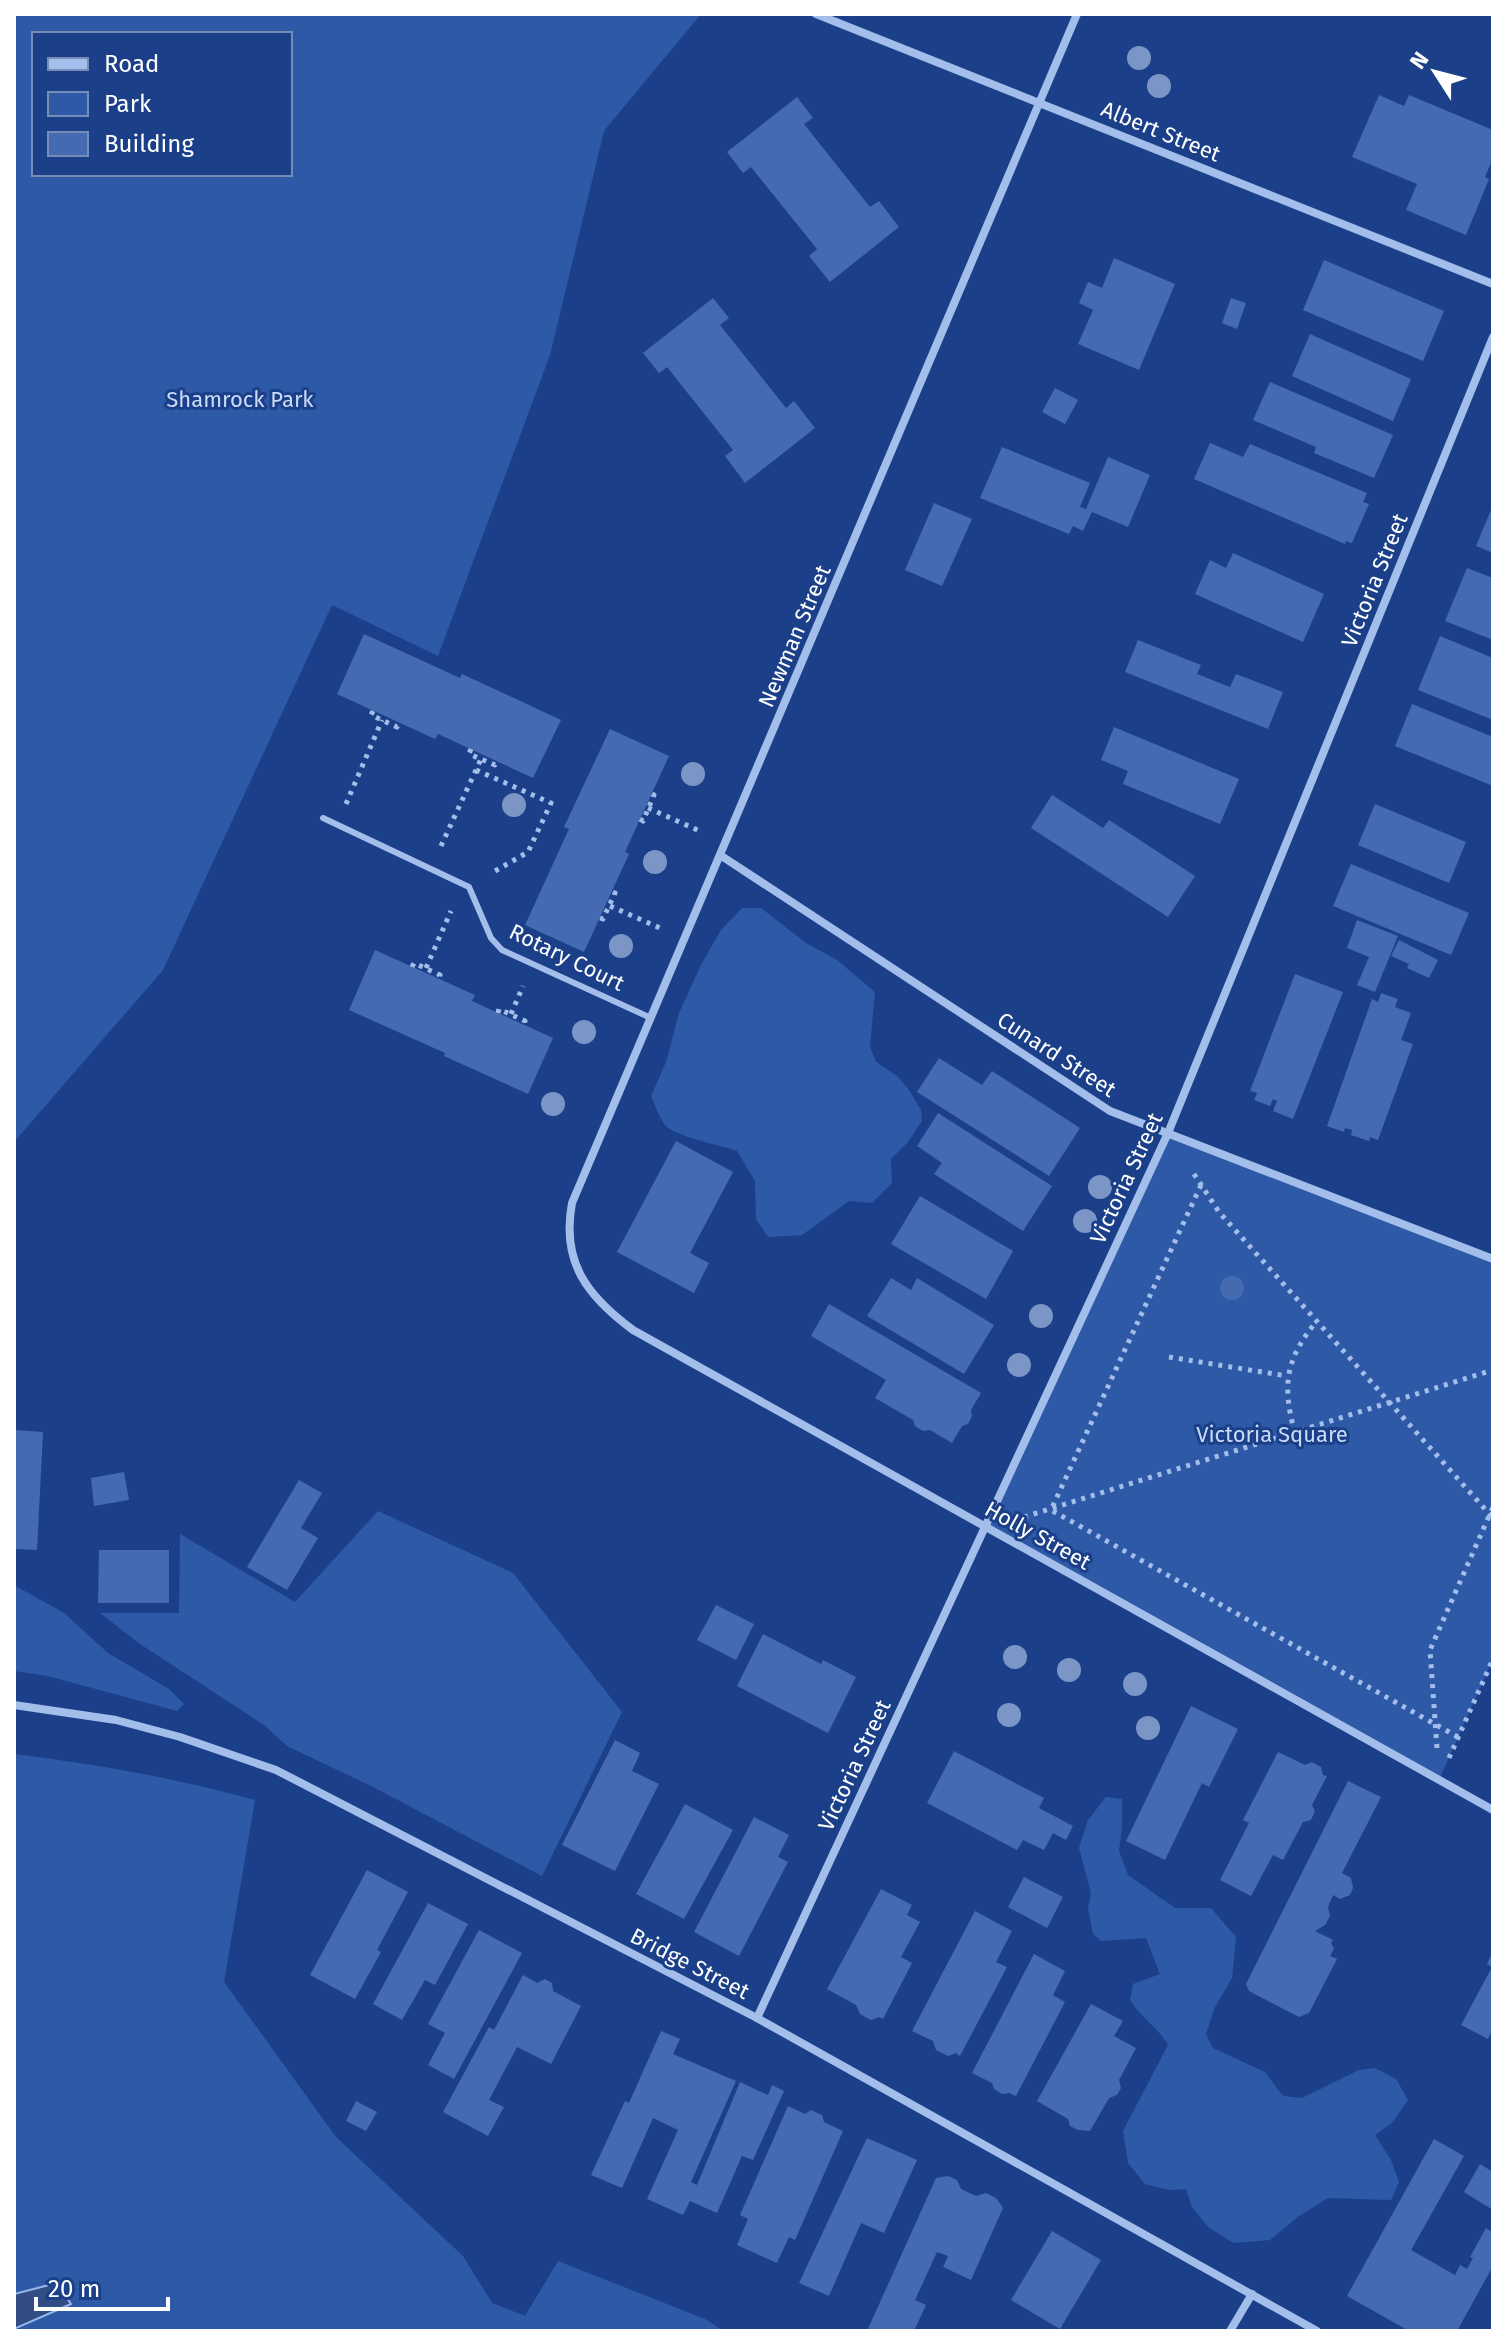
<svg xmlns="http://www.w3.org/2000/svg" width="1507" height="2345" font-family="'Fira Sans',sans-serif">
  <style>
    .green { fill: #2e59a7; fill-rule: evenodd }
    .water { fill: #324d83; stroke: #97b8ee; stroke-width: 2 }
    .building { fill: #446ab2 }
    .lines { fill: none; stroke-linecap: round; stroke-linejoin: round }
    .path { stroke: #a4beec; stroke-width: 5; stroke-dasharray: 4 6; stroke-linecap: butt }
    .lane { stroke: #a4beec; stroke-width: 6 }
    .street { stroke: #a4beec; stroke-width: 8 }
    .tree { fill: #7b95c7 }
    .labels { text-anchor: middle; stroke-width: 6; stroke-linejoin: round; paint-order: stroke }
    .street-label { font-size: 22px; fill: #fff; stroke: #1b4089 }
    .park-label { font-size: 22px; fill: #cadbf9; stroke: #1b4089 }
  </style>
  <rect width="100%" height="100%" fill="#1b4089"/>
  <g class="green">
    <path d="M14 14H701L604 131 550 355 438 656 332 605 163 970 14 1142ZM34 34H290V174H34Z"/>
    <path d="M742 908H761L806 943 837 960 875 992 870 1047 876 1062 897 1076 909 1090 921 1110 922 1121 908 1142 891 1159 892 1183 872 1203 849 1201 802 1235 768 1237 756 1219 755 1181 737 1151C720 1145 674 1136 665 1125 659 1117 655 1105 651 1096L666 1062 679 1013 701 965 721 930Z"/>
    <path d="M1168 1133 1493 1259V1659L1439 1780 985 1527Z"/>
    <path d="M378 1511 513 1573 622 1712 542 1876 375 1788 287 1746 264 1725 140 1644 100 1613H179L180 1534 295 1602Z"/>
    <path d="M14 1585 64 1613 108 1653 169 1689 184 1704 177 1711 48 1676 14 1671Z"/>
    <path d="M14 1754C95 1764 176 1778 255 1800L224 1982 336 2137 463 2256 492 2303 525 2316 558 2261 705 2319 724 2331H14L71 2303 57 2283 14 2294Z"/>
    <path d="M1106 1797 1122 1799V1827L1119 1851 1128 1875 1175 1908H1211L1236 1937 1232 1978 1215 2007 1206 2034 1213 2048 1265 2072 1283 2096 1302 2098 1359 2070 1375 2068 1396 2079 1408 2100 1392 2123 1375 2135 1391 2160 1399 2182 1391 2200 1328 2198 1299 2216 1270 2240 1234 2243 1209 2228 1192 2207 1186 2189 1169 2190 1145 2184 1128 2163 1123 2131 1168 2045C1158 2027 1141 2018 1130 2000L1133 1984 1160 1974 1146 1938 1101 1941 1093 1934 1088 1909 1091 1893 1079 1848 1088 1820Z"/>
  </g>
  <path class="water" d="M57 2283 71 2304 14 2329V2294Z"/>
  <g class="building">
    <path d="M1379 95 1404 106 1409 95 1493 130V158L1485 177 1489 179 1466 235 1406 210 1417 184 1352 157Z"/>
    <path d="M797 97 813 118 804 124 870 207 879 201 899 227 830 282 809 256 817 249 751 167 743 173 727 152Z"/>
    <path d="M1114 258 1175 284 1139 370 1078 344 1093 310 1079 303 1088 282 1102 288Z"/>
    <path d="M1324 260 1444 311 1423 361 1303 310Z"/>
    <path d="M713 298 729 318 720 325 786 408 794 401 815 428 745 483 725 456 733 450 667 367 659 373 643 353Z"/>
    <path d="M1231 298 1246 303 1237 329 1222 323Z"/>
    <path d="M1310 334 1411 379 1393 421 1292 376Z"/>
    <path d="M1270 382 1393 435 1374 478 1314 453 1316 447 1253 420Z"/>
    <path d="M1055 388 1078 400 1065 424 1042 412Z"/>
    <path d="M1210 443 1243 457 1250 444 1367 493 1363 502 1369 504 1352 543 1346 541 1345 544 1194 479Z"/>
    <path d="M1002 447 1090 483 1080 507 1086 509 1108 457 1150 475 1128 527 1092 512 1083 531 1073 526 1069 534 980 498Z"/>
    <path d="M934 503 972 519 942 586 905 570Z"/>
    <path d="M1493 505V553L1476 546Z"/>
    <path d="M1233 553 1324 594 1303 642 1195 594 1210 560 1226 568Z"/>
    <path d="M1467 568 1493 578V640L1445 621Z"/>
    <path d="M364 634 460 678 462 674 561 720 533 778 438 734 435 739 337 694Z"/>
    <path d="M1440 636 1493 658V720L1418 690Z"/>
    <path d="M1138 640 1201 665 1197 674 1230 687 1236 674 1283 692 1268 729 1125 672Z"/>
    <path d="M1412 704 1493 737V786L1395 746Z"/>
    <path d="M1114 727 1239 779 1220 824 1123 784 1128 771 1101 760Z"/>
    <path d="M610 729 669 756 625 852 629 854 584 952 525 925 569 829 564 827Z"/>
    <path d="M1052 795 1103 828 1109 820 1195 876 1168 917 1031 828Z"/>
    <path d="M1375 804 1466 842 1449 883 1358 845Z"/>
    <path d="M1351 864 1469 913 1451 955 1333 906Z"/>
    <path d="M1357 920 1398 936 1375 992 1357 985 1369 957 1347 948Z"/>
    <path d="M1399 940 1438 960 1429 978 1407 968 1409 964 1391 956Z"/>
    <path d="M375 950 475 995 472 1001 553 1038 528 1094 444 1056 445 1053 349 1010Z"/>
    <path d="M1295 974 1343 992 1293 1119 1273 1111 1277 1101 1273 1099 1270 1106 1254 1100 1257 1093 1250 1091Z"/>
    <path d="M1381 993 1398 999 1395 1007 1411 1013 1401 1040 1413 1044 1378 1140 1370 1137 1369 1141 1351 1135 1352 1130 1345 1128 1344 1132 1327 1126 1372 999 1378 1002Z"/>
    <path d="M939 1058 982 1085 992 1071 1080 1128 1049 1176 917 1092Z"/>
    <path d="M938 1113 1052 1186 1023 1231 934 1174 942 1163 917 1146Z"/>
    <path d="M676 1141 733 1172 690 1253 709 1263 694 1293 617 1252Z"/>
    <path d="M920 1196 1013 1251 986 1299 891 1244Z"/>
    <circle cx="1232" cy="1288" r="12"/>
    <path d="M891 1278 911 1290 917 1278 994 1325 964 1374 867 1316Z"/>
    <path d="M829 1304 981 1393 971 1410 972 1416 968 1424 962 1426 952 1443 930 1430 923 1431 915 1426 913 1420 875 1398 886 1380 811 1336Z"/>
    <path d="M14 1430 43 1432 37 1550 15 1549Z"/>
    <path d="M124 1472 129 1500 94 1506 91 1478Z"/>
    <path d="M299 1480 322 1493 301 1528 318 1538 287 1590 247 1567Z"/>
    <path d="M99 1550H169V1603H98Z"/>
    <path d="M716 1605 754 1624 736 1660 697 1640Z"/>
    <path d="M763 1634 821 1664 823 1660 856 1677 828 1733 737 1686Z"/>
    <path d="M1191 1706 1238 1729 1209 1787 1202 1783 1165 1860 1126 1841Z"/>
    <path d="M615 1740 640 1753 632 1771 659 1784 615 1871 562 1845Z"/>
    <path d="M954 1751 1044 1798 1039 1808 1073 1826 1066 1840 1053 1833 1044 1850 1023 1840 1017 1850 927 1803Z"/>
    <path d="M1278 1752 1305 1765 1312 1762 1321 1767 1323 1775 1327 1776 1312 1805 1315 1811 1311 1820 1303 1822 1283 1860 1273 1855 1251 1896 1220 1880 1249 1823 1243 1820Z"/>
    <path d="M1348 1781 1381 1797 1342 1873 1351 1878 1353 1888 1350 1895 1340 1899 1333 1895 1328 1907 1330 1916 1325 1925 1315 1931 1333 1940 1331 1943 1334 1949 1330 1956 1337 1959 1309 2013 1299 2017 1249 1991 1246 1984Z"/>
    <path d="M685 1804 733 1830 684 1919 636 1894Z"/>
    <path d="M754 1817 789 1835 778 1857 788 1862 739 1956 694 1932Z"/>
    <path d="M367 1870 408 1892 377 1950 381 1952 355 1999 310 1975Z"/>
    <path d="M1024 1877 1063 1897 1047 1928 1008 1907Z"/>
    <path d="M881 1889 912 1905 907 1915 920 1922 901 1957 912 1963 883 2019 879 2017 871 2020 860 2014 856 2005 827 1989Z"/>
    <path d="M428 1903 468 1924 435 1985 425 1980 402 2020 373 2004Z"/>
    <path d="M975 1911 1012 1931 996 1962 1007 1967 960 2056 956 2053 948 2056 936 2050 933 2041 912 2031Z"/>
    <path d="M479 1930 522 1953 454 2079 428 2065 445 2033 428 2024Z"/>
    <path d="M1493 1951V2028L1488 2039 1461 2025 1492 1967 1487 1964Z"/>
    <path d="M1034 1954 1065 1971 1053 1995 1065 2002 1016 2096 1009 2093 1002 2094 994 2089 992 2083 972 2073Z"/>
    <path d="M523 1975 537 1983 545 1979 552 1983 553 1991 581 2006 551 2064 517 2047 489 2100 504 2107 488 2136 443 2112 489 2027 494 2030Z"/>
    <path d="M1091 2004 1123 2021 1114 2036 1136 2048 1119 2080 1121 2088 1117 2095 1109 2098 1090 2131 1078 2130 1070 2126 1068 2119 1037 2101Z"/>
    <path d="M661 2031 680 2039 673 2054 736 2081 691 2182 697 2185 740 2082 768 2095 772 2085 784 2091 753 2160 742 2156 717 2213 690 2201 683 2215 647 2199 678 2130 653 2118 622 2188 591 2175 625 2101 629 2103Z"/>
    <path d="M356 2101 377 2112 366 2131 346 2121Z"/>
    <path d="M788 2106 805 2114 811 2110 822 2115 824 2122 843 2131 795 2240 789 2237 777 2263 737 2245 748 2219 740 2215Z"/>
    <path d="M867 2138 917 2160 884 2233 861 2223 829 2296 799 2283Z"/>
    <path d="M1434 2139 1464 2156 1411 2250 1455 2275 1460 2265 1467 2269 1473 2258 1470 2257 1486 2228 1493 2233V2266L1457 2331H1409L1347 2296Z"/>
    <path d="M1480 2164 1493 2172V2210L1464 2192Z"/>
    <path d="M948 2176 957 2180 961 2189 976 2196 986 2193 996 2198 1003 2208 971 2280 943 2267 948 2256 937 2252 915 2300 926 2305 914 2331H867L936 2178Z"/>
    <path d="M1052 2231 1101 2260 1060 2329 1011 2300Z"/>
  </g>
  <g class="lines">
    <g class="path">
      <path d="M373 711 371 715 397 727 399 722"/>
      <path d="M471 749 469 754 495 765 497 761"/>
      <path d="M476 770 551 803 528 852 490 874"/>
      <path d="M346 804 382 720"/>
      <path d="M648 808 702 832"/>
      <path d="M640 819 643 821 654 795 652 794"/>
      <path d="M441 846 481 759"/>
      <path d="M610 906 660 928"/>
      <path d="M600 918 603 919 615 893 612 892"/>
      <path d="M412 967 414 963 440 975 438 978"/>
      <path d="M426 968 451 911"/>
      <path d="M498 1013 499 1009 525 1021 524 1024"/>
      <path d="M511 1014 523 986"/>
      <path d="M1194 1174 1219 1212 1493 1518"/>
      <path d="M1201 1185 1051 1510 1458 1737"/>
      <path d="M1169 1357 1287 1376"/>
      <path d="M1295 1433C1282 1386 1285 1360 1316 1322"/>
      <path d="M1024 1517 1493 1370"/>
      <path d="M1437 1748 1430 1650 1493 1507"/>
      <path d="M1449 1758 1493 1659"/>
    </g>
    <path class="lane" d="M323 818 469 887 491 938 502 950 651 1018"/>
    <g class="street">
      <path d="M816 14 1493 284"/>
      <path d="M1077 14 572 1203C561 1262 587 1296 633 1330L1493 1810"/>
      <path d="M720 855 1110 1111 1493 1259"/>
      <path d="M14 1705 116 1720 180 1737 276 1770 757 2018 1317 2331"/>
      <path d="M757 2018 1168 1133 1493 337"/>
      <path d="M1230 2331 1252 2294"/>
    </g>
  </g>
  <g class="tree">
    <circle cx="1139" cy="58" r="12"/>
    <circle cx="1159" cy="86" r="12"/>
    <circle cx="693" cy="774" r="12"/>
    <circle cx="514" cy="805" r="12"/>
    <circle cx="655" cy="862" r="12"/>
    <circle cx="621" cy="946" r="12"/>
    <circle cx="584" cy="1032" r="12"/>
    <circle cx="553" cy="1104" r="12"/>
    <circle cx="1100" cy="1187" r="12"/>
    <circle cx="1085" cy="1221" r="12"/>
    <circle cx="1041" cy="1316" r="12"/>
    <circle cx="1019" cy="1365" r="12"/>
    <circle cx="1015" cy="1657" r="12"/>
    <circle cx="1069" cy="1670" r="12"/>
    <circle cx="1135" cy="1684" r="12"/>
    <circle cx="1009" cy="1715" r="12"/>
    <circle cx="1148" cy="1728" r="12"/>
  </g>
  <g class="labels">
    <g class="street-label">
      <text transform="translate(1161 131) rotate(22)" y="8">Albert Street</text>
      <text transform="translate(1374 580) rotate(-68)" y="8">Victoria Street</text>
      <text transform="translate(794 636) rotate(-67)" y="8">Newman Street</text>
      <text transform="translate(567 957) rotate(26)" y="8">Rotary Court</text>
      <text transform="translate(1057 1054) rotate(33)" y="8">Cunard Street</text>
      <text transform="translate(1126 1178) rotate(-65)" y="8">Victoria Street</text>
      <text transform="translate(1038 1535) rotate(29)" y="8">Holly Street</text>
      <text transform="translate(854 1765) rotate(-65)" y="8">Victoria Street</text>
      <text transform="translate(690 1963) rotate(27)" y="8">Bridge Street</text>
    </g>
    <g class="park-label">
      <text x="240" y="407">Shamrock Park</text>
      <text x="1272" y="1442">Victoria Square</text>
    </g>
  </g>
  <rect width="1507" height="2345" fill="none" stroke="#ffffff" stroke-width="32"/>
  <rect x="32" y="32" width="260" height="144" fill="#1b4089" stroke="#768cb8" stroke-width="2"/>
  <rect x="48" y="58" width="40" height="12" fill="#a4beec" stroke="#768cb8" stroke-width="2"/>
  <text x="104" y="72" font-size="24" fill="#ffffff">Road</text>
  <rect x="48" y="92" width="40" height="24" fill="#2e59a7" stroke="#768cb8" stroke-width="2"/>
  <text x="104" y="112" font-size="24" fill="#ffffff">Park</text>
  <rect x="48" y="132" width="40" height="24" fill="#446ab2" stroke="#768cb8" stroke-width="2"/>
  <text x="104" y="152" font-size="24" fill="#ffffff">Building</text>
  <g transform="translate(1435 72) rotate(306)" stroke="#1b4089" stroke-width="6" paint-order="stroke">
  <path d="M0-6L14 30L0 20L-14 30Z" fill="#ffffff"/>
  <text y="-12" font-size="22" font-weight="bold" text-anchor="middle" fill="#ffffff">N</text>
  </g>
  <path d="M36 2297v12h132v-12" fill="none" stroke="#ffffff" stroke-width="4"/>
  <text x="48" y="2297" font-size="24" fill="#ffffff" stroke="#1b4089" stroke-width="6" paint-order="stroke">20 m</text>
</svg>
